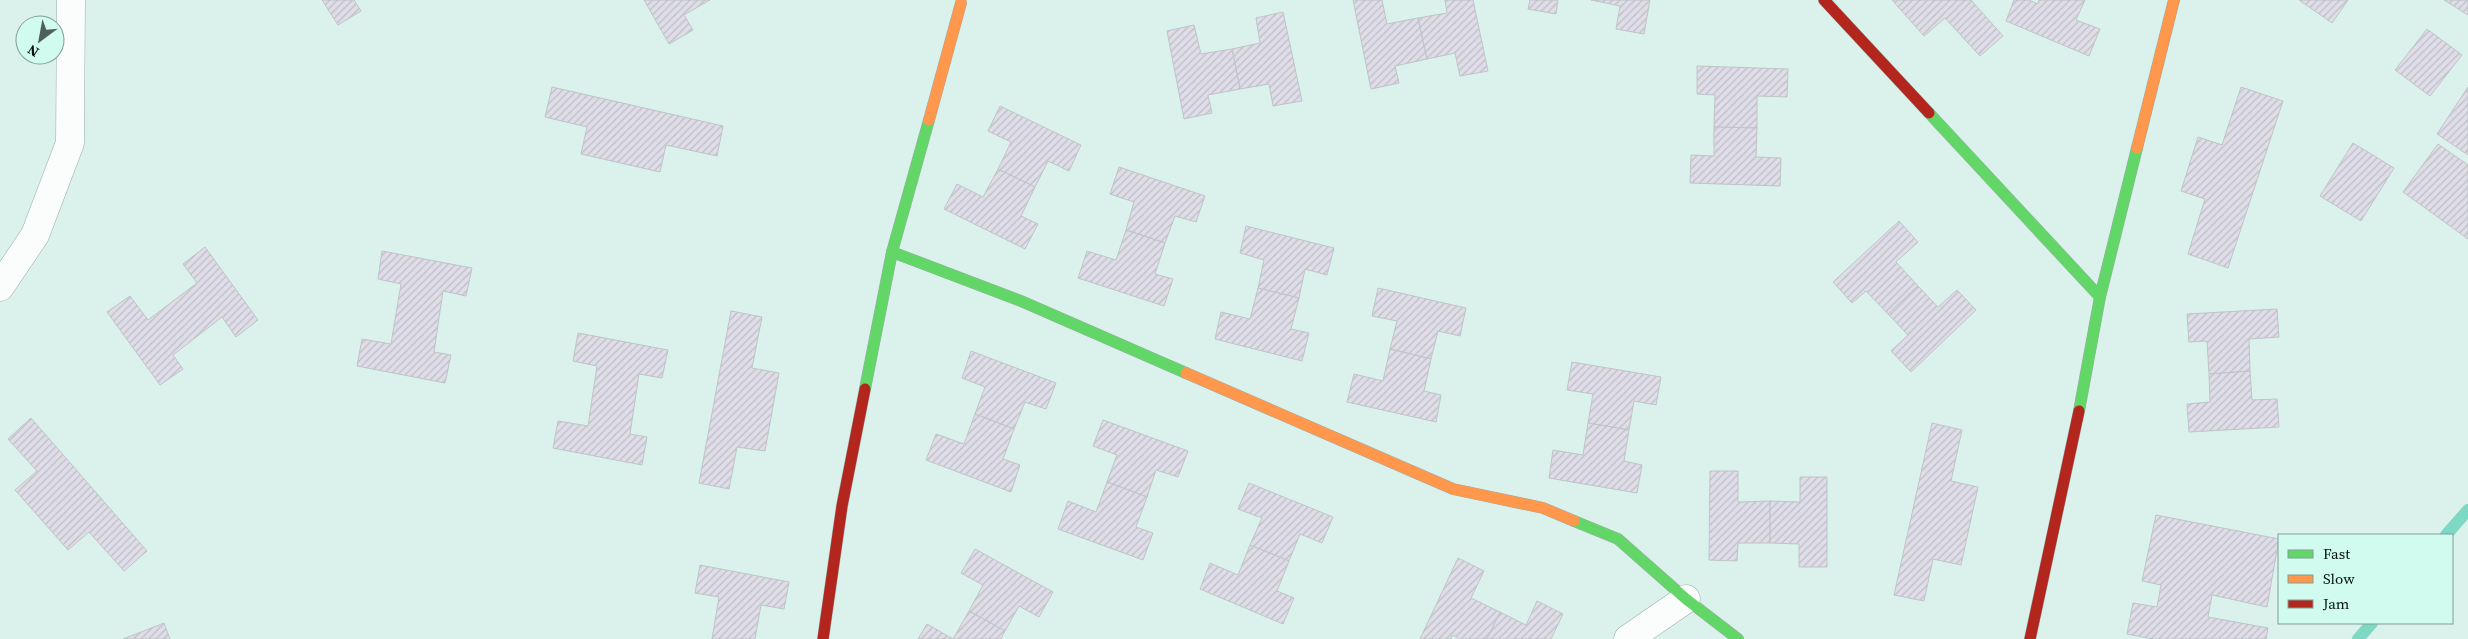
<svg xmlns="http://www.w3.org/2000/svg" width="2468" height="639" font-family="'Source Serif 4',serif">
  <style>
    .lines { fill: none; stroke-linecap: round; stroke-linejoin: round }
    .stream { stroke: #7dd8c4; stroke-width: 12 }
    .building { fill: url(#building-hatch); stroke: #bec4c7 }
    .street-casing { stroke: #9bada8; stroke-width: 29 }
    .fast-casing { stroke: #9bada8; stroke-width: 12 }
    .slow-casing { stroke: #9bada8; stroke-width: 12 }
    .jam-casing { stroke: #9bada8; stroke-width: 12 }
    .street { stroke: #fafdfc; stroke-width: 28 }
    .fast { stroke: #63d668; stroke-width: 11 }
    .slow { stroke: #ff974d; stroke-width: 11 }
    .jam { stroke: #b3261e; stroke-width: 11 }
  </style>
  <defs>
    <pattern id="building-hatch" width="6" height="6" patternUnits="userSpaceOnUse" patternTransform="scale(1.25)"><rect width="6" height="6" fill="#dfdde8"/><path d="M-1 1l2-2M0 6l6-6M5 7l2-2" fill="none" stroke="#bebdc6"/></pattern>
  </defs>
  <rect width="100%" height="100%" fill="#dbf2ec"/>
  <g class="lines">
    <g class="stream">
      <path d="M2446 535 2468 510"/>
      <path d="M2358 639 2372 623"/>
    </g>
  </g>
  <g class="building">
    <path d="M322 0H354L361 11 338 25Z"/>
    <path d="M644 0H710L684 15 693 30 669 44Z"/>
    <path d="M1353 0H1382L1387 24 1418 18 1427 59 1395 66 1399 83 1371 89Z"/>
    <path d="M1445 0H1473L1488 71 1460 76 1455 53 1427 59 1418 18 1447 13Z"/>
    <path d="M1530 0H1558L1556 14 1528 9Z"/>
    <path d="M1591 0H1650L1644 34 1616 29 1620 6Z"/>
    <path d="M1892 0H1971L2003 36 1980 56 1945 18 1924 36Z"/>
    <path d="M2014 0H2029L2038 4 2039 0H2085L2076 20 2100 29 2089 56 2006 21Z"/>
    <path d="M2299 0H2348L2332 23Z"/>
    <path d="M2444 0H2468V15Z"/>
    <path d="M1283 12 1302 101 1273 106 1269 84 1240 89 1232 49 1260 43 1256 18Z"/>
    <path d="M1194 25 1201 54 1232 49 1240 89 1208 95 1212 113 1184 119 1167 31Z"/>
    <path d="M2427 29 2462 55 2430 96 2395 70Z"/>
    <path d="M1697 66 1788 69 1787 97 1757 96V128L1714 127 1715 95 1697 94Z"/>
    <path d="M552 87 723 126 717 156 666 145 660 172 581 154 587 127 545 117Z"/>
    <path d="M2241 87 2283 101 2228 268 2188 254 2205 199 2181 191 2198 137 2222 145Z"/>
    <path d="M2468 87V155L2437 134Z"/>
    <path d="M1000 106 1081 145 1069 171 1048 161 1035 187 998 169 1011 142 988 131Z"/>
    <path d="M1714 127 1757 128 1756 157 1781 158 1780 186 1690 183 1691 155 1714 156Z"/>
    <path d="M2353 143 2394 168 2361 221 2320 196Z"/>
    <path d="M2438 144 2468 165V239L2403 192Z"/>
    <path d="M1119 167 1205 196 1196 222 1175 216 1165 243 1126 230 1134 202 1110 194Z"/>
    <path d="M998 169 1035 187 1021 216 1038 224 1025 249 944 209 957 184 983 197Z"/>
    <path d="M1899 221 1918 242 1896 262 1918 286 1888 314 1866 291 1852 303 1833 282Z"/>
    <path d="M1246 226 1334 248 1327 275 1305 269 1299 298 1258 288 1264 260 1240 253Z"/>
    <path d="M1126 230 1165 243 1155 274 1173 279 1164 306 1078 278 1087 251 1116 260Z"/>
    <path d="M205 247 258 320 236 337 222 317 173 355 183 369 160 385 107 312 130 296 148 320 197 283 183 264Z"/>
    <path d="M382 251 472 268 466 296 443 291 434 352 451 355 445 383 357 366 362 339 391 344 401 284 378 279Z"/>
    <path d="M1918 286 1938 307 1957 290 1976 310 1911 372 1891 351 1908 335 1888 314Z"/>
    <path d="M1258 288 1299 298 1291 329 1309 333 1302 361 1215 339 1221 312 1250 319Z"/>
    <path d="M1378 288 1466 308 1460 336 1438 331 1431 359 1390 349 1397 321 1372 316Z"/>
    <path d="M2277 309 2279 337 2249 339 2250 371 2209 374 2207 341 2189 342 2187 314Z"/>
    <path d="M731 311 762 317 752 368 779 373 765 451 737 447 729 489 699 483Z"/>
    <path d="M578 333 668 350 662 378 639 374 630 434 647 437 642 465 553 448 558 421 588 426 597 366 573 361Z"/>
    <path d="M1390 349 1431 359 1424 391 1441 395 1436 422 1347 402 1354 374 1383 381Z"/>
    <path d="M971 351 1056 383 1046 409 1025 402 1014 429 975 414 985 387 962 378Z"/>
    <path d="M1572 362 1661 377 1656 405 1634 401 1629 430 1588 423 1593 394 1567 390Z"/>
    <path d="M2250 371 2252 400 2277 399 2279 427 2189 432 2187 404 2210 402 2209 374Z"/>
    <path d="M975 414 1014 429 1003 459 1020 465 1011 492 926 460 936 434 964 444Z"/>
    <path d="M31 418 147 551 124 571 89 532 68 550 15 490 37 471 8 439Z"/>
    <path d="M1103 420 1188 451 1178 477 1156 470 1147 497 1107 482 1117 455 1093 446Z"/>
    <path d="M1588 423 1629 430 1624 461 1642 465 1637 493 1549 478 1553 450 1583 455Z"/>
    <path d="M1932 423 1962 430 1951 481 1978 487 1961 565 1933 559 1924 601 1894 595Z"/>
    <path d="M1710 471H1738V502L1770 501V543H1738L1737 561 1709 560Z"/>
    <path d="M1800 477H1827V567H1799V544L1770 543V501L1800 502Z"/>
    <path d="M1107 482 1147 497 1136 527 1153 533 1143 560 1058 529 1068 501 1096 512Z"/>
    <path d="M1249 483 1333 517 1322 543 1300 534 1289 561 1250 545 1262 518 1238 509Z"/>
    <path d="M2156 515 2279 539 2267 607 2212 595 2208 617 2268 628 2266 639H2153L2127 634 2133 603 2157 607 2161 585 2142 581Z"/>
    <path d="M1250 545 1289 561 1277 591 1294 598 1283 624 1200 589 1210 563 1238 575Z"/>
    <path d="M975 549 1053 592 1039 617 1019 606 1005 631 969 611 983 585 961 573Z"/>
    <path d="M1458 558 1484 571 1471 598 1500 612 1487 639H1460L1452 635 1451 639H1420Z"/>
    <path d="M700 565 789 582 784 609 761 605 755 639H712L719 597 695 593Z"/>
    <path d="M1537 601 1563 614 1551 639H1487L1500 612 1526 625Z"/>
    <path d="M969 611 1005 631 1001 639H918L927 624 953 639Z"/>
    <path d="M164 623 170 639H123Z"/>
  </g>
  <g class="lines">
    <g class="street-casing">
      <g id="street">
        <path d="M0 287 35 235 70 143 71 0"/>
        <path d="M1628 639 1686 599"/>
      </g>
    </g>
    <g class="fast-casing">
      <g id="fast">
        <path d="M1929 113 2100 297"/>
        <path d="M892 252 1021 301 1186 373"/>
        <path d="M865 389 892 252 929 120"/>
        <path d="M2079 411 2100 297 2137 148"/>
        <path d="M1574 521 1618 539 1686 599 1738 639"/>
      </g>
    </g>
    <g class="slow-casing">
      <g id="slow">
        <path d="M929 120 961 3"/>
        <path d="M2137 148 2174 0"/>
        <path d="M1186 373 1453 489 1543 508 1574 521"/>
      </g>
    </g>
    <g class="jam-casing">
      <g id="jam">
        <path d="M1824 0 1929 113"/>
        <path d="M823 639 842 506 865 389"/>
        <path d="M2030 639 2079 411"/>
      </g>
    </g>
    <use href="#street" class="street"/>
    <use href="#fast" class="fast"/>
    <use href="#slow" class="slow"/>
    <use href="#jam" class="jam"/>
  </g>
  <rect x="2278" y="534" width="175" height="90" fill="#d2fbf0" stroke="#809e96"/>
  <rect x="2288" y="550" width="25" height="8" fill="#63d668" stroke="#809e96"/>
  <text x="2323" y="559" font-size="15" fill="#04120e">Fast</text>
  <rect x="2288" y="575" width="25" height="8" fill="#ff974d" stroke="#809e96"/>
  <text x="2323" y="584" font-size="15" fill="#04120e">Slow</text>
  <rect x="2288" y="600" width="25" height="8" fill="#b3261e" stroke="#809e96"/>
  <text x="2323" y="609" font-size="15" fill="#04120e">Jam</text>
  <g transform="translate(40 40) rotate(212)"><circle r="24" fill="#d2fbf0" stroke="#809e96"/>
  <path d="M0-4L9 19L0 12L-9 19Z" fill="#4f605c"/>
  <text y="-8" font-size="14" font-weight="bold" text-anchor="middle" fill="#04120e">N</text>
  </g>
</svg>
